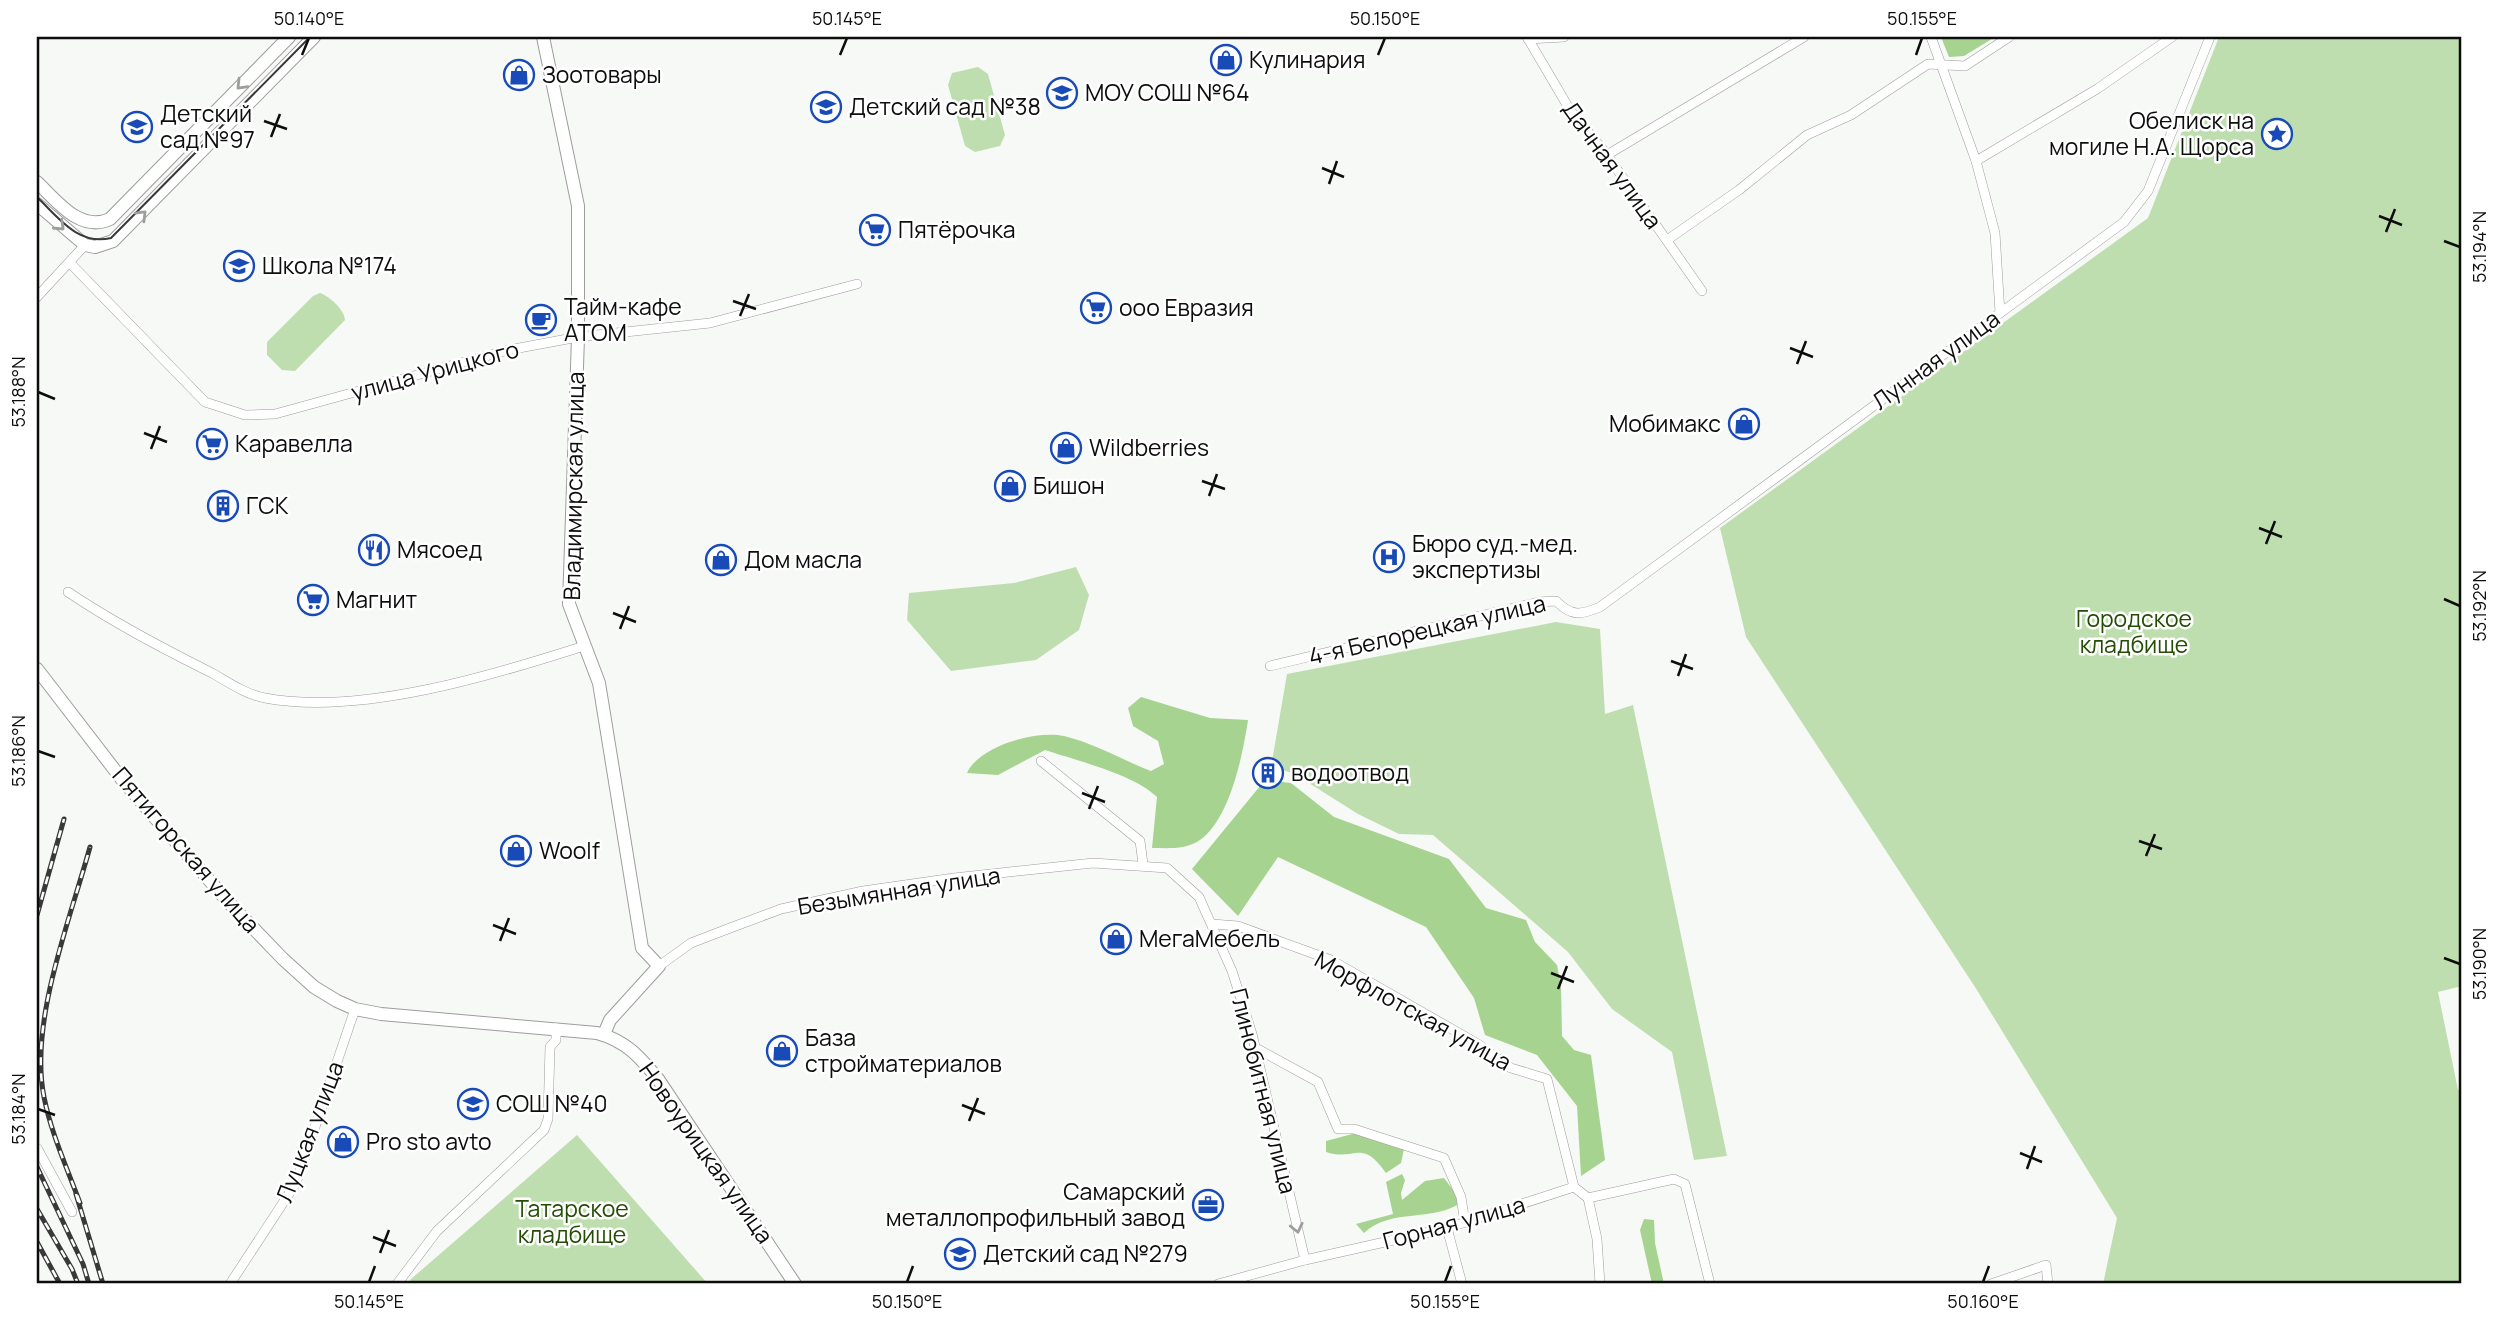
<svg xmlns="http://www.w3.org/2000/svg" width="2499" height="1321" font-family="Manrope,sans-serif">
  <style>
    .green { fill: #bfdeb0 }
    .forest { fill: #a6d38f }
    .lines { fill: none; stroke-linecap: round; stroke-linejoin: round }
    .minor-casing { stroke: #9c9e9b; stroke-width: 10 }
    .secondary-casing { stroke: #9c9e9b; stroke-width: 14 }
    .minor { stroke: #fff; stroke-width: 9 }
    .secondary { stroke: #fff; stroke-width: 12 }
    .tram { stroke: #383938; stroke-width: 2 }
    .rail-casing { stroke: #383938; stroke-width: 5 }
    .rail { stroke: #fff; stroke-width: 2.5; stroke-dasharray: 8; stroke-linecap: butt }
    .oneway { stroke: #9e9e9e }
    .ticks { fill: none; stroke: #0c0d0c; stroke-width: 2.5 }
    .labels { text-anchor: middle; stroke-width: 5; stroke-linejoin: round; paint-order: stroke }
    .poi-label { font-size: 23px; fill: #0c0d0c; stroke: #fff; text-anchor: start }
    .street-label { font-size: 23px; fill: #0c0d0c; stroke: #fff }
    .park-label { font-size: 23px; fill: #244c04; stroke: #fff }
    .neatline { fill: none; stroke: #0c0d0c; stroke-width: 2.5 }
    .ticks-label { font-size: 18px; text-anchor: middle; fill: #0c0d0c }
  </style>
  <rect width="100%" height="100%" fill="#f7f9f6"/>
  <g class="green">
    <path d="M2219 37H2462V986L2438 992 2458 1090H2462V1284H2103L2117 1218 1975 987 1746 637 1720 528 2148 218Z"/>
    <path d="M978 67 988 74 1005 135 1000 146 975 152 965 146 948 85 952 73Z"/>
    <path d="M320 293C330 297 344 309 345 320L295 371 282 370 267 355V342L313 296Z"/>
    <path d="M1076 567 1089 595 1079 630 1036 660 951 671 907 620 909 593 1014 583Z"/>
    <path d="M1556 622 1600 629 1605 714 1633 705 1727 1156 1694 1160 1672 1052 1612 1009 1568 952 1433 835 1399 834 1358 814 1293 773 1271 767 1287 674Z"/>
    <path d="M577 1135 708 1284H414L410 1280Z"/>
  </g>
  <g class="forest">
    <path d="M1941 37H1995L1964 56 1949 57Z"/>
    <path d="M1141 697 1210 718 1248 720C1243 754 1230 819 1200 840 1185 850 1169 848 1152 848L1157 797C1133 774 1078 761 1045 750L998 775 967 773C979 746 1036 730 1064 736 1094 743 1122 760 1151 771L1164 764 1158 741 1133 726 1128 708Z"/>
    <path d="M1265 780 1291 783 1334 817 1449 859 1486 908 1526 920 1535 942 1557 965 1561 986 1562 1036 1574 1050 1591 1055 1605 1160 1581 1176 1577 1106 1537 1055 1485 1035 1474 998 1426 927 1278 857 1238 916 1192 869Z"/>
    <path d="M1356 1133 1404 1149 1401 1163 1386 1173C1361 1137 1355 1162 1326 1152V1141Z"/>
    <path d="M1402 1174 1405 1180 1401 1193 1402 1200 1425 1181 1444 1178 1462 1202C1432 1223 1392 1207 1364 1233L1356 1224 1393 1214 1386 1182Z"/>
    <path d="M1644 1219 1654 1220 1655 1243 1664 1284H1652L1640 1230Z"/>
  </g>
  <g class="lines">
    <g class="minor-casing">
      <g id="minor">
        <path d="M1527 37 1570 110 1607 155 1702 291"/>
        <path d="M1931 37 1976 161 1995 233 2000 313"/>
        <path d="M1528 39 1564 37"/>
        <path d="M1607 155 1804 37"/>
        <path d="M1976 161 2097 89 2172 37"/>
        <path d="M1667 240 1739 190 1807 135 1851 115 1928 64 1965 66 2009 37"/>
        <path d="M70 263 205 402 245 415 275 414 508 350 578 337 710 323 857 284"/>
        <path d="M37 297 85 245"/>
        <path d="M68 592C114 623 162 648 212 673 228 682 247 695 265 698 360 716 494 675 584 646"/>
        <path d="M1270 666 1539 602 1556 601C1572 617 1581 615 1600 607L2124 222 2148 191 2210 37"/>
        <path d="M1041 761 1140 841 1143 864"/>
        <path d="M1212 924 1238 926 1331 960 1478 1044 1511 1068 1547 1079 1574 1187"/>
        <path d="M659 966 691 943 738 925 781 909 863 891 954 878 1093 863 1167 868 1199 897 1232 971 1252 1034 1305 1260"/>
        <path d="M1254 1047 1318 1082 1338 1129H1354L1444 1158 1461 1197 1465 1223"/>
        <path d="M37 1148 72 1212"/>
        <path d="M1574 1187 1588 1198 1674 1179 1685 1184 1710 1284"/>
        <path d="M1588 1198 1597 1239 1600 1284"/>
        <path d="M1447 1228 1462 1284"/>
        <path d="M230 1284 296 1183 355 1009"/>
        <path d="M397 1284 437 1231 544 1130 548 1119 550 1047 556 1040V1028"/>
        <path d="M1218 1284 1305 1260 1447 1228 1574 1187"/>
        <path d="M1991 1284 2046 1265 2048 1284"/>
      </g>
    </g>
    <g class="secondary-casing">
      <g id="secondary">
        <path d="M543 37 578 206V337L569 604 599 683 642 948 659 966 610 1020 604 1034"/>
        <path d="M37 182C56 200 80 233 110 219L289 37"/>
        <path d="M37 204 85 245 95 247 113 241 314 37"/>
        <path d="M37 669 124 782 230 904 283 959 314 987 337 1001 355 1009 381 1014 597 1033C626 1041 639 1056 658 1079L795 1284"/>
      </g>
    </g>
    <use href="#minor" class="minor"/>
    <use href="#secondary" class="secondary"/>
    <path class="tram" d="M37 197C58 217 78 246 111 238L310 37"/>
    <g class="rail-casing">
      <g id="rail">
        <path d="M37 915 64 819"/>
        <path d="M37 1167 83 1264 89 1284"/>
        <path d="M76 1194 103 1284"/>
        <path d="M80 1203C67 1168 51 1133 44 1097 29 1022 70 920 90 847"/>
        <path d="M37 1209 72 1269 78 1284"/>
        <path d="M37 1242 60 1284"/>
      </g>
    </g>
    <use href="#rail" class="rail"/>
  </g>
  <defs><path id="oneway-chevron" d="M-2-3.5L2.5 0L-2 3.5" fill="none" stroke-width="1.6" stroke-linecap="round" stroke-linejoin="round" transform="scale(1.75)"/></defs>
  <g class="oneway">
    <use href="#oneway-chevron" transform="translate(241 85) rotate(134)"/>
    <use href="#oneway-chevron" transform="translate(142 215) rotate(-45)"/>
    <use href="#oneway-chevron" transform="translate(60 226) rotate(43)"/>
    <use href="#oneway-chevron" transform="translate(1297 1228) rotate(77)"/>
  </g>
  <path class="ticks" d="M302 55 309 38M840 55 847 38M1378 55 1385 38M1916 55 1922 38M264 121 287 129M271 137 280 114M1322 168 1344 177M1329 184 1337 161M2379 216 2402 225M2386 232 2395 209M2444 241 2460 247M733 301 756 309M740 316 749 294M1790 348 1813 357M1797 364 1806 341M38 392 55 399M144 433 167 442M151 449 160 426M1202 481 1225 489M1209 496 1217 474M2259 528 2282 537M2266 544 2275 521M2444 599 2460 606M613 613 636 622M620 629 629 606M1671 661 1693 669M1678 676 1686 654M38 751 55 757M1082 793 1105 802M1089 809 1098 786M2139 841 2162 849M2146 856 2155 834M493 925 516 934M500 941 509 918M2444 958 2460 964M1551 973 1574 982M1558 989 1567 966M962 1105 985 1114M38 1109 55 1115M969 1121 978 1098M2020 1153 2042 1162M2027 1169 2035 1146M373 1237 396 1246M380 1253 389 1230M369 1282 375 1266M907 1282 913 1266M1445 1282 1451 1266M1983 1282 1989 1266"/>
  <defs>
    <g id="shop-ring" transform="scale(1.575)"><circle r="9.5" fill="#fff" stroke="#194bb8" stroke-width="1.5"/><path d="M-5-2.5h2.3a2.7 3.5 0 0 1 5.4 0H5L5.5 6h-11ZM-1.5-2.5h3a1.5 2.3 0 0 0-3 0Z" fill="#194bb8"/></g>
    <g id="school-ring" transform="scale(1.575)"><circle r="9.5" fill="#fff" stroke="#194bb8" stroke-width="1.5"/><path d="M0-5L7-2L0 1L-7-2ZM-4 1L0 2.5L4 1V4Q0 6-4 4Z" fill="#194bb8"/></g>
    <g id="sight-ring" transform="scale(1.575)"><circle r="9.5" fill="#fff" stroke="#194bb8" stroke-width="1.5"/><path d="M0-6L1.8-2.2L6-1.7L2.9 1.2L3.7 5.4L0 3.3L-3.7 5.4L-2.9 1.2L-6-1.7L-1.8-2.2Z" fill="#194bb8"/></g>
    <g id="supermarket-ring" transform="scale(1.575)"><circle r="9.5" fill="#fff" stroke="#194bb8" stroke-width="1.5"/><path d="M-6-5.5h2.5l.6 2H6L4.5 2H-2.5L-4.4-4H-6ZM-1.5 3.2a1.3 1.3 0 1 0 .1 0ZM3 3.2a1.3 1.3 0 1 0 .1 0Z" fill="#194bb8"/></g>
    <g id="cafe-ring" transform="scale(1.575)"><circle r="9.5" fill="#fff" stroke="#194bb8" stroke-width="1.5"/><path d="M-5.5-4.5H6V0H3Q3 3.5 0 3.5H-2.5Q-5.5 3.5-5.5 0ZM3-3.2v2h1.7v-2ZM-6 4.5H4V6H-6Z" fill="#194bb8"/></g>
    <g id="building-ring" transform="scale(1.575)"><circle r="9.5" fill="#fff" stroke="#194bb8" stroke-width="1.5"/><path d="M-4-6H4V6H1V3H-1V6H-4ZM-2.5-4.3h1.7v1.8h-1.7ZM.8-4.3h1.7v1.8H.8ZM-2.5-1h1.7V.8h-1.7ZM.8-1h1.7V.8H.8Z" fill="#194bb8"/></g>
    <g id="restaurant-ring" transform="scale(1.575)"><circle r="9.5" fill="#fff" stroke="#194bb8" stroke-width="1.5"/><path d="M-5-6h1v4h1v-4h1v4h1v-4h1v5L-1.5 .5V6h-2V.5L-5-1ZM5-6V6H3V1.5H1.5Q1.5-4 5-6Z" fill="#194bb8"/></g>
    <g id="hospital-ring" transform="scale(1.575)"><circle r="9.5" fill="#fff" stroke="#194bb8" stroke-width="1.5"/><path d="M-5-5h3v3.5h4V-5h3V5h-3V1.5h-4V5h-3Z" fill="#194bb8"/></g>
    <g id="office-ring" transform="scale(1.575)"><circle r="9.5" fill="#fff" stroke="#194bb8" stroke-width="1.5"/><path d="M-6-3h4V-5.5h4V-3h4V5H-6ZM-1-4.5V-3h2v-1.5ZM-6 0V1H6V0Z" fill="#194bb8"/></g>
  </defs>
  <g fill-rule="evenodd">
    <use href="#shop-ring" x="1226" y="60"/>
    <use href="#shop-ring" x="519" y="75"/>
    <use href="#school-ring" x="1062" y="93"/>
    <use href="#school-ring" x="826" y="107"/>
    <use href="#school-ring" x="137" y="127"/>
    <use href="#sight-ring" x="2277" y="134"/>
    <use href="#supermarket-ring" x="875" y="230"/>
    <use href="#school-ring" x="239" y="266"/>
    <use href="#supermarket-ring" x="1096" y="308"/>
    <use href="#cafe-ring" x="541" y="320"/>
    <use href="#shop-ring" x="1744" y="424"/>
    <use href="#supermarket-ring" x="212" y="444"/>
    <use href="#shop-ring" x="1066" y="448"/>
    <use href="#shop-ring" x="1010" y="486"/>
    <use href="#building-ring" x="223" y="506"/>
    <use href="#restaurant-ring" x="374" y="550"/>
    <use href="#hospital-ring" x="1389" y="557"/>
    <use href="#shop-ring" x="721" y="560"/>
    <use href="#supermarket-ring" x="313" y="600"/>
    <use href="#building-ring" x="1268" y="773"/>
    <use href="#shop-ring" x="516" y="851"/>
    <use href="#shop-ring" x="1116" y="939"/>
    <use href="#shop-ring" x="782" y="1051"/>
    <use href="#school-ring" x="473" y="1104"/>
    <use href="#shop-ring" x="343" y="1142"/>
    <use href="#office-ring" x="1208" y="1205"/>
    <use href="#school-ring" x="960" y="1254"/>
  </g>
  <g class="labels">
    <g class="poi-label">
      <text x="1249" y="68">Кулинария</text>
      <text x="542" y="83">Зоотовары</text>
      <text x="1085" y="101">МОУ СОШ №64</text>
      <text x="849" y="115">Детский сад №38</text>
      <text x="160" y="122">Детский<tspan x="160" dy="26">сад №97</tspan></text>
      <text x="2254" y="129" text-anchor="end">Обелиск на<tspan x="2254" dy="26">могиле Н.А. Щорса</tspan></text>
      <text x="898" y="238">Пятёрочка</text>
      <text x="262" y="274">Школа №174</text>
      <text x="564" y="315">Тайм-кафе<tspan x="564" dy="26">АТОМ</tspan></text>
      <text x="1119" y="316">ооо Евразия</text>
      <text x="1721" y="432" text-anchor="end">Мобимакс</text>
      <text x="235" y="452">Каравелла</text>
      <text x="1089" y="456">Wildberries</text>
      <text x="1033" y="494">Бишон</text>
      <text x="246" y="514">ГСК</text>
      <text x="1412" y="552">Бюро суд.-мед.<tspan x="1412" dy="26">экспертизы</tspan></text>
      <text x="397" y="558">Мясоед</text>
      <text x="744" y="568">Дом масла</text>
      <text x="336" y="608">Магнит</text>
      <text x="1291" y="781">водоотвод</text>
      <text x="539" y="859">Woolf</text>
      <text x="1139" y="947">МегаМебель</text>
      <text x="805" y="1046">База<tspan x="805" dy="26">стройматериалов</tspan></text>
      <text x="496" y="1112">СОШ №40</text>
      <text x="366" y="1150">Pro sto avto</text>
      <text x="1185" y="1200" text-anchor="end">Самарский<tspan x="1185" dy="26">металлопрофильный завод</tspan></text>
      <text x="983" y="1262">Детский сад №279</text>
    </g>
    <g class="street-label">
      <text transform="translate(1612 165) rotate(54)" y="8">Дачная улица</text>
      <text transform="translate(1936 360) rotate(-36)" y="8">Лунная улица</text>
      <text transform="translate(435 371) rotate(-15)" y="8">улица Урицкого</text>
      <text transform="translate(574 486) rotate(-89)" y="8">Владимирская улица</text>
      <text transform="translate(1427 630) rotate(-13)" y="8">4-я Белорецкая улица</text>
      <text transform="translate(186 850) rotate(49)" y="8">Пятигорская улица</text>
      <text transform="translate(899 891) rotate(-9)" y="8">Безымянная улица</text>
      <text transform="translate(1413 1011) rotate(29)" y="8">Морфлотская улица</text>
      <text transform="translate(1263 1091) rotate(76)" y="8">Глинобитная улица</text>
      <text transform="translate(310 1132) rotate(-69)" y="8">Луцкая улица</text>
      <text transform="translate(706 1153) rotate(55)" y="8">Новоурицкая улица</text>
      <text transform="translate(1454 1223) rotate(-15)" y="8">Горная улица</text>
    </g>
    <g class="park-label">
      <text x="2134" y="627">Городское<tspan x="2134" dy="26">кладбище</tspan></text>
      <text x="572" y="1217">Татарское<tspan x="572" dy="26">кладбище</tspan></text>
    </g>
  </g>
  <rect width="2499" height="1321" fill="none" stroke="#ffffff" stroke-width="77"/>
  <rect x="38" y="38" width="2422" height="1244" class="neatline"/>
  <g class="ticks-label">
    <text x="309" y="25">50.140°E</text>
    <text x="847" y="25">50.145°E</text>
    <text x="1385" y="25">50.150°E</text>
    <text x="1922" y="25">50.155°E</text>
    <text transform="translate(2480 247) rotate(-90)" y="6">53.194°N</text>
    <text transform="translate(19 392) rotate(-90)" y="6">53.188°N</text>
    <text transform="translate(2480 606) rotate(-90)" y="6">53.192°N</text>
    <text transform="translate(19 751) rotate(-90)" y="6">53.186°N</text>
    <text transform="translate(2480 964) rotate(-90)" y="6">53.190°N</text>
    <text transform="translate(19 1109) rotate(-90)" y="6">53.184°N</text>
    <text x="369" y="1308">50.145°E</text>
    <text x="907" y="1308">50.150°E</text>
    <text x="1445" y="1308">50.155°E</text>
    <text x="1983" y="1308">50.160°E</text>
  </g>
</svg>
